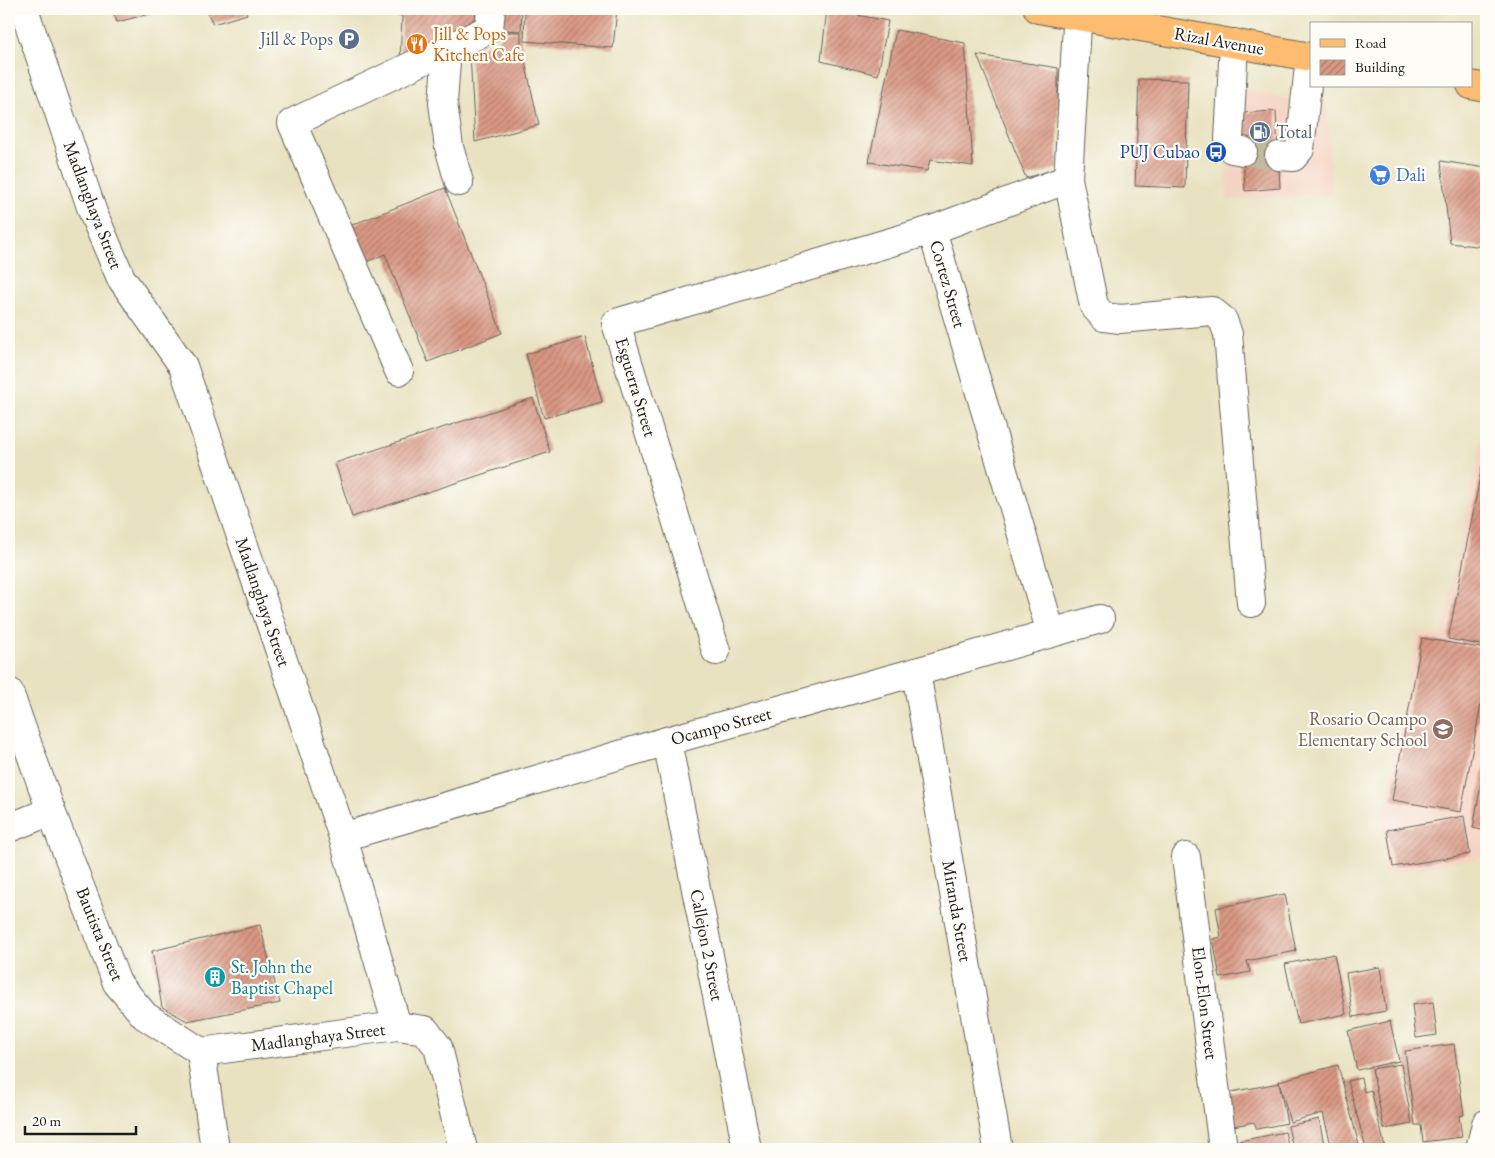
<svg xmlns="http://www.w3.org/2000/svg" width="1495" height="1158" font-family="'EB Garamond',serif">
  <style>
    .built { fill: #f5d3c2 }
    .building { fill: url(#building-hatch) }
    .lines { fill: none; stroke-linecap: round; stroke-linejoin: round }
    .minor-tunnel { stroke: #c0baa0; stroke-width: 28; stroke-dasharray: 28 14; stroke-linecap: butt }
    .minor-casing { stroke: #646156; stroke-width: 30 }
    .major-casing { stroke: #646156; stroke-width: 30 }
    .minor { stroke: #fff; stroke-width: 28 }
    .major { stroke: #fdbc70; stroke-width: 28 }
    .labels { text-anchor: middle; stroke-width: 4.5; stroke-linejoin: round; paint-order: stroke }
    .food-label { font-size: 18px; fill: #c56008; stroke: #fdfcf7; text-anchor: start }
    .service-label { font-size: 18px; fill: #4e5e75; stroke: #fdfcf7; text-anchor: end }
    .street-label { font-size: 18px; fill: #1c1c1c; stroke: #fdfcf7 }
    .transit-label { font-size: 18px; fill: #164399; stroke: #fdfcf7; text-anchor: end }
    .shop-label { font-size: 18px; fill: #366cbe; stroke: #fdfcf7; text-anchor: start }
    .education-label { font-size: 18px; fill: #785e54; stroke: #fdfcf7; text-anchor: end }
    .culture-label { font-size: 18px; fill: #0d838f; stroke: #fdfcf7; text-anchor: start }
  </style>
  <defs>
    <pattern id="building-hatch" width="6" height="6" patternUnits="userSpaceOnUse" patternTransform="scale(1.25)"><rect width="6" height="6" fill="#d99783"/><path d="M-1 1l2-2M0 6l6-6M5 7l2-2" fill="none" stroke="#af7a6a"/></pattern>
  </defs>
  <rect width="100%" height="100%" fill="#fdfcf7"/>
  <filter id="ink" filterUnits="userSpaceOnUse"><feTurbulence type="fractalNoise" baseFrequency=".02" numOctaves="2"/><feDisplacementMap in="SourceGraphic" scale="10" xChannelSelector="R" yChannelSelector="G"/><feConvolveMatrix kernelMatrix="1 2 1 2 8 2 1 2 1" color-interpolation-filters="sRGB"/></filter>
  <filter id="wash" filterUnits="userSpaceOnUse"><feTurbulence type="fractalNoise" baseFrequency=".0096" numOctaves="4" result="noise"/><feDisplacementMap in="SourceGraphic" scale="20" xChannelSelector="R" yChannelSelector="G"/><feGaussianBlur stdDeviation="1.12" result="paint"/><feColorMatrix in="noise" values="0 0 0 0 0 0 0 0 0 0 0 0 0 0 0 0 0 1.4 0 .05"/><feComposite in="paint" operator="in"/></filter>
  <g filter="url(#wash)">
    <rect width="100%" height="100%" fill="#e9e2c1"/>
    <g class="built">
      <path d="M1225 86 1328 107 1331 193 1227 200Z"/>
      <path d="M1486 415V857L1385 874 1383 821 1418 633 1442 637Z"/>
    </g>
    <g id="blocks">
      <g class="building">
        <path d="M112 9H169L117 22Z"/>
        <path d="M206 9H245L247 14 213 24Z"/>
        <path d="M377 9H476L475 17 467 27 400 61 402 16 378 11Z"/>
        <path d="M503 9H522L521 31 503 30Z"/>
        <path d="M525 9H617L613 48 524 41Z"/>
        <path d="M827 9 888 21 878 75 821 61Z"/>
        <path d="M896 30 965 43 973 166 930 160 927 171 869 162Z"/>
        <path d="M503 32H521V43L539 125 475 142 470 54 498 40Z"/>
        <path d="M977 55 1058 68V168L1026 178Z"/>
        <path d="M1139 79 1188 80 1185 188 1135 186Z"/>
        <path d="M1276 111 1280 188 1245 191 1241 113Z"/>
        <path d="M1441 161 1486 168V233L1484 247 1450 243Z"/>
        <path d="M445 188 502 333 428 362 385 254 366 262 352 225Z"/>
        <path d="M585 337 602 402 544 418 526 354Z"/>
        <path d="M533 398 550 452 352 517 335 463Z"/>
        <path d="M1485 452H1486V646L1448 639Z"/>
        <path d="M1422 638 1486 649V676L1461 812 1392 800Z"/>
        <path d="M1485 762H1486V831L1473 828Z"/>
        <path d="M1464 816 1470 854 1393 867 1387 830Z"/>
        <path d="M1285 894 1296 951 1247 961 1250 972 1220 978 1213 939 1221 937 1216 908Z"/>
        <path d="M260 925 280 1003 187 1021 162 1007 152 951Z"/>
        <path d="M1334 954 1346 1014 1298 1024 1285 964Z"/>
        <path d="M1380 967 1386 1011 1353 1017 1346 973Z"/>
        <path d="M1433 1002 1437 1035 1416 1038 1412 1005Z"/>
        <path d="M1390 1021 1399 1061 1357 1070 1348 1031Z"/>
        <path d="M1454 1044 1464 1115 1459 1116 1462 1137 1423 1142 1421 1125H1415L1405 1051Z"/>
        <path d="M1401 1064 1412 1124 1384 1129 1372 1069Z"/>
        <path d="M1338 1065 1360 1149H1332L1323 1113 1290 1122 1279 1081Z"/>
        <path d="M1361 1078 1364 1092 1371 1090 1385 1147 1366 1149 1348 1081Z"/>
        <path d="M1279 1083 1287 1123 1257 1129 1254 1122 1233 1126 1226 1093Z"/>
        <path d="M1319 1119 1325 1149H1293L1288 1126Z"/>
        <path d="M1285 1132 1289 1149H1236L1234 1142Z"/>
      </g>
    </g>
  </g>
  <g filter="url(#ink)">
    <use href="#blocks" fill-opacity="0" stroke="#646156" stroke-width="1"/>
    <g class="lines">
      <path class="minor-tunnel" d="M1243 151 1279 156"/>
      <g class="minor-casing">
        <g id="minor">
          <path d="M24 9 93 213 121 278 183 366 343 837 397 1026"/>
          <path d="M1078 9 1068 179 1094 306 1104 317 1120 319 1212 311 1223 320 1228 334 1251 603"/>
          <path d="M1234 43 1229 140 1232 149 1243 151"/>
          <path d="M447 48 443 103 449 147 459 182"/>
          <path d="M1279 156 1293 157 1300 149 1310 57"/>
          <path d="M399 371 292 123 489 29 491 9"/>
          <path d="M1051 633 932 230 1068 179"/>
          <path d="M716 651 616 323 932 230"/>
          <path d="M916 672 998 1149"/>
          <path d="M9 692 51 811 117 983 145 1016 201 1052 215 1149"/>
          <path d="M667 741 747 1149"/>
          <path d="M9 828 51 811"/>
          <path d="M343 837 667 741 916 672 1100 619"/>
          <path d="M1186 857 1223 1149"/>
          <path d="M201 1052 397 1026 425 1030 438 1047 463 1149"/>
          <path d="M1480 1149 1486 1124"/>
        </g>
      </g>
      <g class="major-casing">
        <g id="major">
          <path d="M1038 9 1311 57"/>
          <path d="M1471 85 1486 88"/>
        </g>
      </g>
      <use href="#minor" class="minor"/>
      <use href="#major" class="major"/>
    </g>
  </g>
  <defs>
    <g id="parking-disc" transform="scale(1.125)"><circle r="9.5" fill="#5c6f8a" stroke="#fdfcf7"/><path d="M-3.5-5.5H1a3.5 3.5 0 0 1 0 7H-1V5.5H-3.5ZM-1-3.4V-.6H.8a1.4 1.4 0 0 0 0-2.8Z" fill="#fff"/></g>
    <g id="restaurant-disc" transform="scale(1.125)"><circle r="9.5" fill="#e8710a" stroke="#fdfcf7"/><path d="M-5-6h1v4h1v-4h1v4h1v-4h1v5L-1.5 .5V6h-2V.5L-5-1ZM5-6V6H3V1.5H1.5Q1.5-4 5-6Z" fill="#fff"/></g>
    <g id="fuel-disc" transform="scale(1.125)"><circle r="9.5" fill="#5c6f8a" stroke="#fdfcf7"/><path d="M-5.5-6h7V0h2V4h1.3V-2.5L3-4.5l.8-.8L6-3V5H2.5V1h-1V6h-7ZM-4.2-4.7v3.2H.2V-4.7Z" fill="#fff"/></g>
    <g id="bus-disc" transform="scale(1.125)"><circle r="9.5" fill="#1a4fb4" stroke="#fdfcf7"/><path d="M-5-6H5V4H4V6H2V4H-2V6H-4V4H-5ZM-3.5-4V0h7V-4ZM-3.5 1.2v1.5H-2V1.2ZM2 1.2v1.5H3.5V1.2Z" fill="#fff"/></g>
    <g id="supermarket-disc" transform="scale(1.125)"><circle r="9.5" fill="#3f7fe0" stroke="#fdfcf7"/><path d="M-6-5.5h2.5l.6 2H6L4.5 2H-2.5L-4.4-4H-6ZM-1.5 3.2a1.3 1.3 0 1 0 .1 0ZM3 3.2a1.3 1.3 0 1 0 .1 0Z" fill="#fff"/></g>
    <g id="school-disc" transform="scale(1.125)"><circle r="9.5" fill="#8d6e63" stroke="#fdfcf7"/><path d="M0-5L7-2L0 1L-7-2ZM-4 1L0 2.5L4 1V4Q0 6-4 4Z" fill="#fff"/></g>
    <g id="building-disc" transform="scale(1.125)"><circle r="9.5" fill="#0f9aa8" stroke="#fdfcf7"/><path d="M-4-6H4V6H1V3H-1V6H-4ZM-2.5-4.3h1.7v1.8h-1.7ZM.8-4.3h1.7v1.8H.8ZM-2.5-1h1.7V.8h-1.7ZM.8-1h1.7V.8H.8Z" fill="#fff"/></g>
  </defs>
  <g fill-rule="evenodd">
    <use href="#parking-disc" x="349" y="39"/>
    <use href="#restaurant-disc" x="417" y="44"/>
    <use href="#fuel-disc" x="1260" y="132"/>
    <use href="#bus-disc" x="1216" y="152"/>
    <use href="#supermarket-disc" x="1380" y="175"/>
    <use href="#school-disc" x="1443" y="729"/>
    <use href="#building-disc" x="215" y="977"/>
  </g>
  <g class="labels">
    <g class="food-label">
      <text x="433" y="40">Jill &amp; Pops<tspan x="433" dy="21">Kitchen Cafe</tspan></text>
    </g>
    <g class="service-label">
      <text x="333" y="45">Jill &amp; Pops</text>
      <text x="1276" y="138" text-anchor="start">Total</text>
    </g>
    <g class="street-label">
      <text transform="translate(1219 41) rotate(10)" y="6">Rizal Avenue</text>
      <text transform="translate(93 205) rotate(69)" y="6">Madlanghaya Street</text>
      <text transform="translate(948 284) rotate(74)" y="6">Cortez Street</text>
      <text transform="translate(636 387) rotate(73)" y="6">Esguerra Street</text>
      <text transform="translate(263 602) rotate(71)" y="6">Madlanghaya Street</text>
      <text transform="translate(721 726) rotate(-15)" y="6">Ocampo Street</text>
      <text transform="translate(957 911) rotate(80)" y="6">Miranda Street</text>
      <text transform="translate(100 934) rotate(68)" y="6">Bautista Street</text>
      <text transform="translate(707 945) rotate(79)" y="6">Callejon 2 Street</text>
      <text transform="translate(1205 1003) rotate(83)" y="6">Elon-Elon Street</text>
      <text transform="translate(318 1037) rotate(-7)" y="6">Madlanghaya Street</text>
    </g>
    <g class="transit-label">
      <text x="1200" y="158">PUJ Cubao</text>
    </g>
    <g class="shop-label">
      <text x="1396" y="181">Dali</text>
    </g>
    <g class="education-label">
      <text x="1427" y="725">Rosario Ocampo<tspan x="1427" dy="21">Elementary School</tspan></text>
    </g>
    <g class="culture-label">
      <text x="231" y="973">St. John the<tspan x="231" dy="21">Baptist Chapel</tspan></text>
    </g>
  </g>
  <rect width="1495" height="1158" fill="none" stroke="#fdfcf7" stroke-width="30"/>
  <rect x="1310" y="22" width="162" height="65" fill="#fdfcf7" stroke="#a3a29f"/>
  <rect x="1320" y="39" width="25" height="8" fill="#fdbc70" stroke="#a3a29f"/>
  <text x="1355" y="48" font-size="15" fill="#1c1c1c">Road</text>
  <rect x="1320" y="60" width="25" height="15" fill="url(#building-hatch)" stroke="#a3a29f"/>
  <text x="1355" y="72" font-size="15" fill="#1c1c1c">Building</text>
  <path d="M25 1126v8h111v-8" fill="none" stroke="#1c1c1c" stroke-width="2.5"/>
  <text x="32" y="1126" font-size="15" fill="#1c1c1c" stroke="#fdfcf7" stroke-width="4" paint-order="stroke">20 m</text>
</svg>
